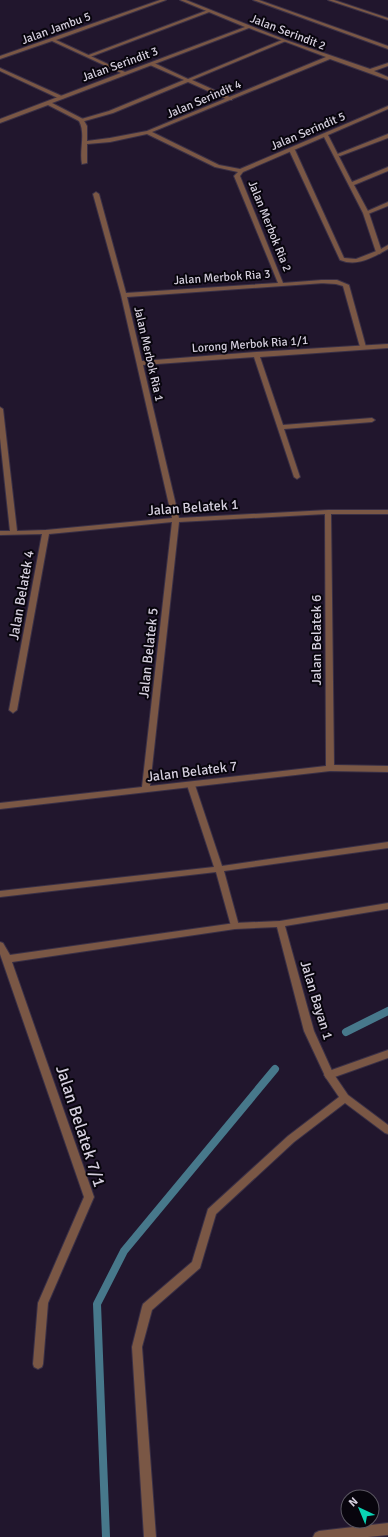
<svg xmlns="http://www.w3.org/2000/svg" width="388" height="1537" font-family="Signika,sans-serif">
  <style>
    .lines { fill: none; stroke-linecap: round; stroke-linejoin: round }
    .stream { stroke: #47788b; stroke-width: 8 }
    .lane-casing { stroke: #3a3046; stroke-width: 2 }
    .street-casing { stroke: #3a3046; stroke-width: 2 }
    .lane { fill: #7a5745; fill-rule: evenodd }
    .street { fill: #7a5745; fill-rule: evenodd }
    .labels { text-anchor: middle; stroke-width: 4; stroke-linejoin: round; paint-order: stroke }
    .far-street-label { font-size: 12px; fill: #d5cfde; stroke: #08050d }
    .street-label { font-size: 14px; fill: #d5cfde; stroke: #08050d }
    .near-street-label { font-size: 17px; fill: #d5cfde; stroke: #08050d }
  </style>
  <rect width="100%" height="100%" fill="#21162d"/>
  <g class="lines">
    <g class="stream">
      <path d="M346 1032 388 1011"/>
      <path d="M106 1537 97 1304 124 1251 275 1069"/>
    </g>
    <g class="lane-casing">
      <g id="lane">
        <path d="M253 0H259L388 46V49Z"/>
        <path d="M208 10 212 11 90 57 86 56Z"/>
        <path d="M282 40 286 41 192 80 232 98V100H228L188 82 113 113 81 122 78 120 109 111 184 80 150 65V63H154L188 79Z"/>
        <path d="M0 68 64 97V98L60 99 0 71Z"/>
        <path d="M388 134V138L340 156 335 155Z"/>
        <path d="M292 148 295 150 344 258 356 259 379 250 381 251V253C367 260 355 266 340 260L289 150Z"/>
        <path d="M388 202V206L368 214 363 213Z"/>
        <path d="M322 280H337L349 285 366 347 365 348H361L360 347 343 286 336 284 320 283V281Z"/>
        <path d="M191 782 195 785 222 866 388 842V848L224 871 239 926 238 928H232L231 926 216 872 0 897V891L214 867 187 785Z"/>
        <path d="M388 1050V1058L329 1079 326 1078 324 1075 326 1072Z"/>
      </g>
    </g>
    <g class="street-casing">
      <g id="street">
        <path d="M160 0H166L56 40 125 72 245 27 180 0H186L286 40 370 69 388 63V66L374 71 388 77V80L330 59 152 132 219 165 240 169 388 106V109L328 135 352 182 388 167V171L354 185 369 213 381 249 388 245V249L379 254 376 252 363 213 324 137 243 172 240 176 283 283 322 280 324 281V283L127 297 142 361 256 352 388 344V348L260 357 283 425 372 418 375 420 372 422 284 429 300 477 297 479 294 477 254 357 143 365 179 518 328 510H388V514H331L334 765 388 766V772L330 771 0 809V803L142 787 172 522 49 534 17 710 13 713 9 710 42 534 0 535V531H10L0 438V407L3 409 17 531 46 530 172 518 121 295 93 194 96 192 99 194 126 293 278 283 234 176 238 172 215 167 147 134 110 142 87 144V163L82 164C79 150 86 134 79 121L48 105 0 123V119L121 73 52 41 0 59V56ZM249 28 326 57 147 131 110 138 87 141V126L83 119 52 103ZM325 514 326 766 150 786 179 522Z"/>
        <path d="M328 0H334L388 18V20Z"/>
        <path d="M388 903V909L285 926 314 1031 333 1073 348 1095 388 1125V1134L385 1133 345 1103 294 1142 216 1214 200 1268 152 1310 142 1347 156 1537H144L132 1347 142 1307 143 1304 192 1262 208 1209 288 1136 339 1097 326 1078 304 1031 277 927 235 929 12 962 94 1197 48 1303 43 1364 42 1367 38 1369 34 1367 33 1364 38 1303 84 1197 0 954V942L3 943 10 955 235 923 280 921Z"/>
        <path d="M388 1523V1535L368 1537H313L315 1533 319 1531Z"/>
      </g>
    </g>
    <use href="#lane" class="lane"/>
    <use href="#street" class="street"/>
  </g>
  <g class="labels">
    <g class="far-street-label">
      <text transform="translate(56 28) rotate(-20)" y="4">Jalan Jambu 5</text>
      <text transform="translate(288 32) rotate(21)" y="4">Jalan Serindit 2</text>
      <text transform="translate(120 64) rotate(-20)" y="4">Jalan Serindit 3</text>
      <text transform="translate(204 99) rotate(-23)" y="4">Jalan Serindit 4</text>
      <text transform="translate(308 131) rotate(-23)" y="4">Jalan Serindit 5</text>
      <text transform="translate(270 226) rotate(68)" y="4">Jalan Merbok Ria 2</text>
      <text transform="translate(222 277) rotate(-4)" y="4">Jalan Merbok Ria 3</text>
      <text transform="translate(250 344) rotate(-4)" y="4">Lorong Merbok Ria 1/1</text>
      <text transform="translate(149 354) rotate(77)" y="4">Jalan Merbok Ria 1</text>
    </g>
    <g class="street-label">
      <text transform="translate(193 507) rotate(-4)" y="5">Jalan Belatek 1</text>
      <text transform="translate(21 595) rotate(-80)" y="5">Jalan Belatek 4</text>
      <text transform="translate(316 640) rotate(-90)" y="5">Jalan Belatek 6</text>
      <text transform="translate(148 653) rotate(-84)" y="5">Jalan Belatek 5</text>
      <text transform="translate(192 771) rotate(-7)" y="5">Jalan Belatek 7</text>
      <text transform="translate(317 1000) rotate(73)" y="5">Jalan Bayan 1</text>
    </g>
    <g class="near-street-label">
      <text transform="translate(81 1126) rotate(72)" y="6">Jalan Belatek 7/1</text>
    </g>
  </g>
  <g transform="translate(360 1509) rotate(316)"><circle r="19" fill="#08050d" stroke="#5a5661"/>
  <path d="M0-3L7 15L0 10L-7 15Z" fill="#0ad5b5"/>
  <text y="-6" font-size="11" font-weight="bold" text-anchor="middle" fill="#d5cfde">N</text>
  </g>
</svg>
